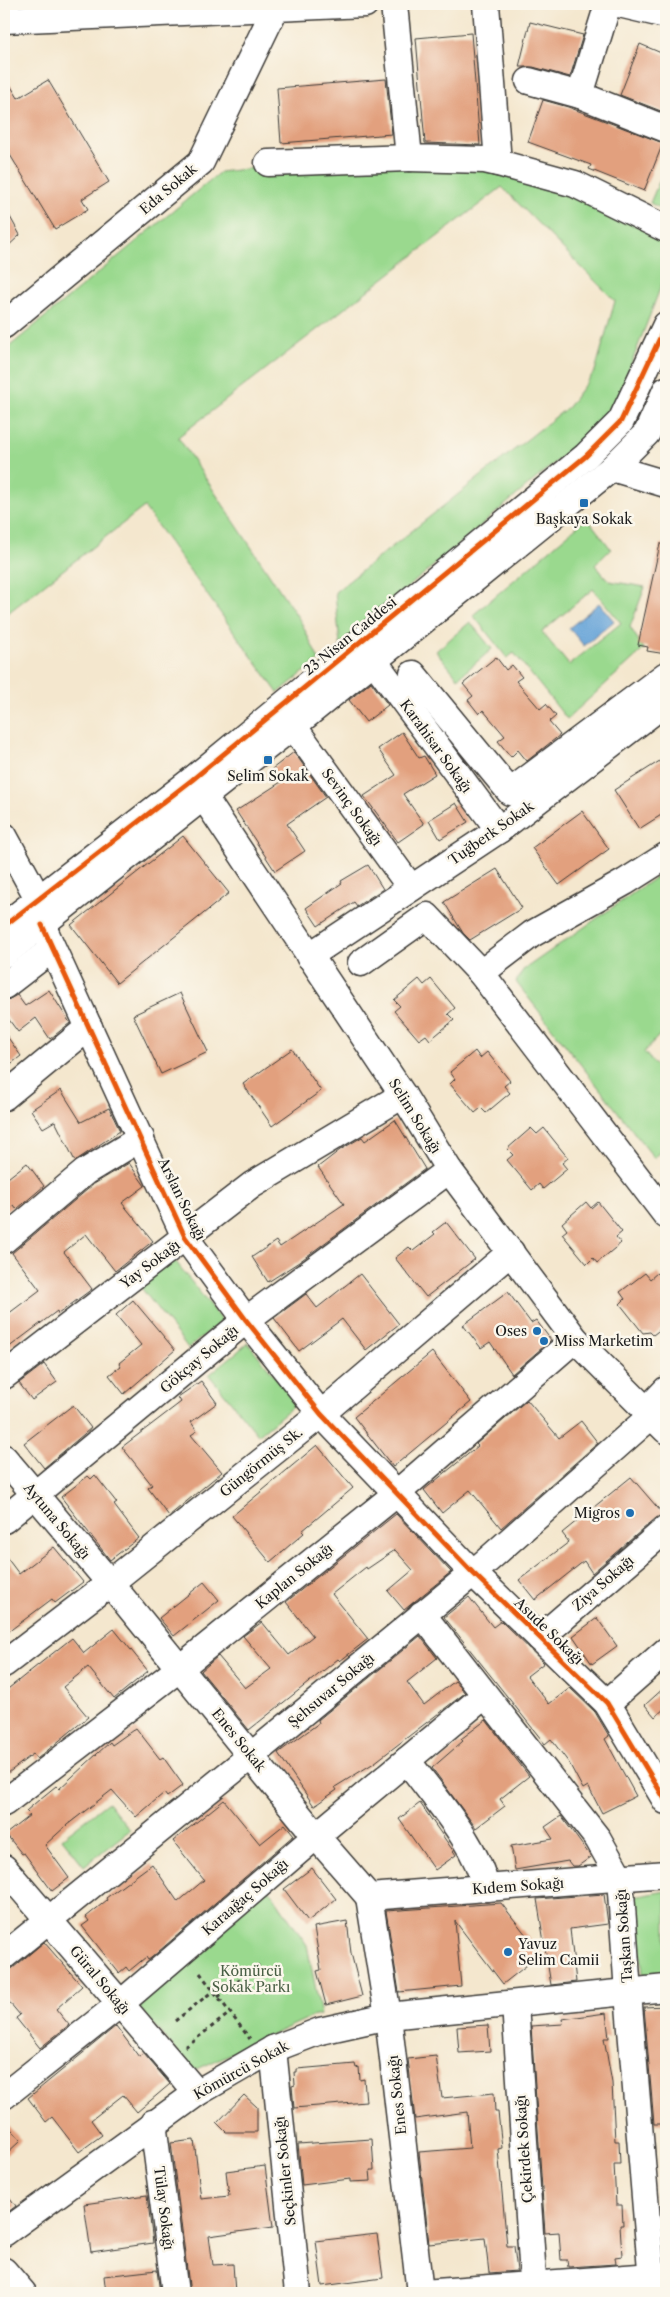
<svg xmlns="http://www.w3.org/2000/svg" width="670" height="2297" font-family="'Libre Caslon Text',serif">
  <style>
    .green { fill: #9ad98e; stroke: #5b7a55; fill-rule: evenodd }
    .water { fill: #67a4d8; stroke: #42607a }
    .building { fill: #e2a07e }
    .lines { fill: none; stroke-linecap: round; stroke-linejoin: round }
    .minor-casing { stroke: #3c3a37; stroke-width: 29 }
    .path { stroke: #3c3a37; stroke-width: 3; stroke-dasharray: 4 4; stroke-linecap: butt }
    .minor { stroke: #fff; stroke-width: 26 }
    .cycleway-casing { stroke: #fbf7ec; stroke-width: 8 }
    .cycleway { stroke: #e8590c; stroke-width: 5 }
    .poi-dot { fill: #1f6fb2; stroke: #fbf7ec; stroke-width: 2 }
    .labels { text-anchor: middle; stroke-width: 5; stroke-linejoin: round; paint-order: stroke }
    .street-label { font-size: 14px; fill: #1c1c1c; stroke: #fbf7ec }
    .poi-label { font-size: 14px; fill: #1c1c1c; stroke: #fbf7ec }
    .park-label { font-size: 14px; fill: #485e44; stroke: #fbf7ec }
  </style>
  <rect width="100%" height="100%" fill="#fbf7ec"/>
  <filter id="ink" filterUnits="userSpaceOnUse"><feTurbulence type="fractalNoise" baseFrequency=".02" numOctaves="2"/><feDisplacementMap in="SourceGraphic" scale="10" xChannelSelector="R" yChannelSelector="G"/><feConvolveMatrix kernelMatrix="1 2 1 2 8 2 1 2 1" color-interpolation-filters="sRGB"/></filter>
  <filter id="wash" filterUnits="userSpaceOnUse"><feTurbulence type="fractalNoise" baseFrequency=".0096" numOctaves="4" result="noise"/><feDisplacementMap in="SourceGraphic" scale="20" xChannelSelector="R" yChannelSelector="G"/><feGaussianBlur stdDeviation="1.12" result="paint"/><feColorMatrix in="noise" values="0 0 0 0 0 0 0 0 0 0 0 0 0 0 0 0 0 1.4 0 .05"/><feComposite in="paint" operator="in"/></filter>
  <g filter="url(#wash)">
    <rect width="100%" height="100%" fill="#f4e7ce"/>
    <g class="green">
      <path d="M468 165 565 193 666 239V273L617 401 604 421 340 645 335 592 568 407 595 371 615 301 502 187 178 437 301 622 319 660 278 693 144 507 4 616V351L220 172 270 166Z"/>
      <path d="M664 170 666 171V211L650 203Z"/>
      <path d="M587 518 611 549 595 565 609 581 645 587 630 627 644 649 567 719 514 653 507 658 473 615ZM593 589 621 623 569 665 542 632Z"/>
      <path d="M470 622 492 649 458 678 436 651Z"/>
      <path d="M666 870V1028L644 1052 666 1077V1145L654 1158 516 982 523 970Z"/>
      <path d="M173 1258 222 1321 188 1348 139 1285Z"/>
      <path d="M248 1343 297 1403 258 1435 209 1375Z"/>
      <path d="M108 1802 130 1830 84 1866 62 1838Z"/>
      <path d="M266 1885 307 1945 321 2015 311 2017 193 2071 135 2003Z"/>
      <path d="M666 1891V1978L644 1980 633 1897Z"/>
    </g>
    <path class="water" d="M599 603 614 621 584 646 569 628Z"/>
    <g id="blocks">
      <g class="building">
        <path d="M530 22 583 35 570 77 533 67H519Z"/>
        <path d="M471 33 480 145 425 143 416 38Z"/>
        <path d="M640 44 666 55V113L620 95Z"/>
        <path d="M4 75 18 98 48 80 109 182 82 199 88 209 55 229 4 145Z"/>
        <path d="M386 79 392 134 281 143 277 88Z"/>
        <path d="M543 100 568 107 663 143 644 191 589 169 591 165 528 142Z"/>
        <path d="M4 206 20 235 4 250Z"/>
        <path d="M660 544H666V654L647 651 648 647 638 645Z"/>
        <path d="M496 657 506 670 512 665 522 677 516 681 540 709 546 704 556 716 549 722 560 735 527 761 518 750 511 757 498 741 505 736 483 710 479 714 468 700 473 696 463 684Z"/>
        <path d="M371 682 388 705 366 722 349 700Z"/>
        <path d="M402 732 419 758 424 756 435 774 403 794 424 824 398 842 364 796 396 775 378 749Z"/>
        <path d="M294 752 326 797 287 824 305 851 275 871 236 811 281 782 272 769Z"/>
        <path d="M666 757V812L639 829 614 790Z"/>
        <path d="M456 803 468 822 440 839 429 820Z"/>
        <path d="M582 811 609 849 559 885 532 848Z"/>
        <path d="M183 836 229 893 117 983 71 925Z"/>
        <path d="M368 865 383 889 357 906 354 902 318 926 306 908 342 883 341 881Z"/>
        <path d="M497 869 522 908 470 940 463 933 444 902Z"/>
        <path d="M419 979 424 985 431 979 455 1008 448 1014 454 1020 430 1040 426 1035 419 1040 394 1011 400 1006 394 1000Z"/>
        <path d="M49 990 70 1023 50 1039 36 1018 18 1032 4 1013V1002L17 995 25 1006Z"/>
        <path d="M180 993 208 1052 161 1074 133 1015Z"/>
        <path d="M4 1032 21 1056 4 1069Z"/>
        <path d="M292 1049 321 1091 272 1126 243 1084Z"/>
        <path d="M475 1051 480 1058 487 1052 510 1081 504 1086 510 1093 486 1113 481 1108 475 1113 450 1084 455 1079 450 1072Z"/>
        <path d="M61 1090 81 1122 109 1108 120 1131 75 1161 55 1121 43 1128 31 1110Z"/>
        <path d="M395 1120 425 1169 299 1262 268 1282 252 1257 276 1241 280 1247 344 1204 318 1167 340 1150 362 1137 365 1141Z"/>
        <path d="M531 1128 537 1134 544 1128 568 1158 562 1163 567 1169 543 1189 539 1184 532 1190 507 1160 513 1155 507 1149Z"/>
        <path d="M27 1163 44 1186 17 1209 14 1205 4 1213V1181Z"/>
        <path d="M129 1163 145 1186 122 1203 153 1241 115 1271 86 1234 64 1252 92 1289 58 1314 57 1311 4 1351V1317L40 1290 12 1253 94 1184Z"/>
        <path d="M586 1202 591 1208 598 1202 622 1232 616 1237 621 1243 597 1263 593 1258 587 1264 562 1234 567 1230 562 1223Z"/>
        <path d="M446 1222 475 1259 426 1297 395 1258 409 1247 413 1251 435 1234 433 1232Z"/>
        <path d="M645 1273 650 1279 657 1273 666 1285V1325L653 1335 650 1332 643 1333 620 1304 625 1299 620 1292Z"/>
        <path d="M360 1274 399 1324 366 1350 342 1319 299 1351 274 1318 306 1294 317 1308Z"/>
        <path d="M508 1292 531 1323 536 1320 551 1340 512 1374 490 1342 481 1348 463 1325Z"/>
        <path d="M133 1300 175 1350 124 1394 109 1375 121 1366 119 1363 141 1345 116 1315Z"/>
        <path d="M432 1352 471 1402 393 1467 354 1417Z"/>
        <path d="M44 1364 57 1382 32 1400 19 1383Z"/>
        <path d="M201 1381 217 1403 191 1422 197 1431 191 1435 222 1472 169 1516 148 1488 152 1485 122 1447 181 1402 178 1397Z"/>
        <path d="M527 1400 559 1438 581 1421 598 1443 501 1528 470 1490 442 1513 424 1490 478 1446 476 1444Z"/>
        <path d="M73 1405 91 1428 44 1468 24 1443Z"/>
        <path d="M317 1445 353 1488 302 1531 304 1533 270 1562 232 1516Z"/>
        <path d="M95 1475 117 1503 114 1505 139 1538 110 1560 61 1497 88 1476 91 1479Z"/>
        <path d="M631 1477 663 1514 656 1518 592 1573 584 1561 535 1600 519 1580 569 1542 562 1533Z"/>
        <path d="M396 1514 451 1572 404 1610 388 1591 413 1570 395 1550 367 1569 366 1567 332 1594 368 1639 340 1661 338 1659 249 1730 201 1671 218 1656 245 1688 271 1669 243 1636 262 1622 289 1655 313 1636 286 1602Z"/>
        <path d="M54 1547 83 1582 55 1603 52 1599 4 1635V1554L19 1574Z"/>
        <path d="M204 1582 219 1600 174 1636 159 1618Z"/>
        <path d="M469 1597 493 1627 501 1621 544 1663 527 1676 549 1704 570 1688 595 1712 609 1736 605 1739 636 1796 602 1813 588 1786 583 1789 569 1763 551 1739 545 1744 444 1617Z"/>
        <path d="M597 1618 617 1646 592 1664 573 1636Z"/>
        <path d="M114 1629 148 1671 114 1699 88 1667 63 1687 88 1717 37 1759 33 1754 4 1776V1692L72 1638 84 1653Z"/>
        <path d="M420 1636 437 1658 407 1682 424 1705 455 1681 465 1693 374 1763 335 1787 337 1790 314 1806 278 1753 319 1723 318 1720Z"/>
        <path d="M666 1686V1707L655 1717 645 1705Z"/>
        <path d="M486 1720 529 1776 500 1799 505 1806 476 1828 432 1768 463 1741 461 1739Z"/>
        <path d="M136 1728 160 1759 163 1757 183 1785 167 1797 164 1793 136 1817 112 1790 67 1825 45 1845 69 1878 52 1891 24 1853 22 1854 6 1834 30 1815 26 1811 40 1799 56 1786 59 1789 110 1742 112 1745Z"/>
        <path d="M224 1800 260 1844 285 1824 294 1835 151 1958 148 1960 146 1957 129 1971 126 1967 119 1973 82 1926 89 1921 86 1917 107 1900 106 1898 152 1864 178 1902 204 1880 173 1841Z"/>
        <path d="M420 1803 456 1855 435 1870 399 1819Z"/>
        <path d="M561 1816 591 1857 578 1866H572L568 1861 515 1870 511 1846 553 1839 545 1827Z"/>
        <path d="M312 1868 336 1899 308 1921 284 1889Z"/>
        <path d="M604 1894 608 1924 570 1929 576 1982 551 1985 537 1899Z"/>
        <path d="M501 1903 541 1954 503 1984 455 1921 461 1986 399 1992 386 1911Z"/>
        <path d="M347 1921 351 1953 362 1996 326 2005 317 1971 321 1970 314 1927Z"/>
        <path d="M44 1942 82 1986 56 2009 69 2025 40 2048 16 2018 20 2015 4 1996V1971L13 1968Z"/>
        <path d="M666 2006V2124H654L644 2007Z"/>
        <path d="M606 2013 609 2038H604L612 2083 615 2141H619L620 2164H614L616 2205H622L623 2225H620L622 2256 615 2257 616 2264 568 2267 567 2260H561L559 2232 545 2233 531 2026 563 2024 562 2019Z"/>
        <path d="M488 2025 490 2051 459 2053 457 2027Z"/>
        <path d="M116 2026 139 2057 144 2054 170 2084 137 2112 123 2095 91 2120 102 2135 79 2152 52 2117 46 2122 28 2098Z"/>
        <path d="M436 2056 442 2098 494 2093 495 2112H498L502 2148 498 2149 507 2246H514L517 2271 489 2273 485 2238 429 2244 419 2152 470 2148 467 2112 415 2119 408 2059Z"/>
        <path d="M355 2064 356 2068 359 2067 360 2080 364 2079 366 2102 294 2108 292 2086 295 2085 294 2072H297V2069Z"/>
        <path d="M244 2095 257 2107V2132H226L217 2123Z"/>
        <path d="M4 2121 21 2140 4 2156Z"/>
        <path d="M372 2139 374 2170H370L371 2181 350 2182V2179L302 2185 298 2144Z"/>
        <path d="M194 2140 201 2199 229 2196 226 2171 265 2166 273 2227 209 2236 213 2265 233 2264 235 2293H190L171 2143Z"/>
        <path d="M4 2190 16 2206 4 2215Z"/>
        <path d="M147 2195 153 2243 91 2252 84 2204Z"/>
        <path d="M377 2234 383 2278 322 2286 316 2241Z"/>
        <path d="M157 2270 160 2293H106L104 2276Z"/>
      </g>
    </g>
  </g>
  <g filter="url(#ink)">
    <use href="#blocks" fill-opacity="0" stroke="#3c3a37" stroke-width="1"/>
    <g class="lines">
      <g class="minor-casing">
        <g id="minor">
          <path d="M394 4 409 158 485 160 498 163 575 184 666 229"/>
          <path d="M486 4 498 163"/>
          <path d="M608 4 580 95 666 129"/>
          <path d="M619 4 666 15"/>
          <path d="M4 20 365 4"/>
          <path d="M529 81 580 95"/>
          <path d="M268 163 409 158"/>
          <path d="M4 325 201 162 275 9"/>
          <path d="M612 468 666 484"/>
          <path d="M374 661 499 830"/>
          <path d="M413 674 510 792 666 675"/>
          <path d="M293 726 411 888"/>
          <path d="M195 784 403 1095 449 1170 575 1339 666 1430"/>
          <path d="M4 836 39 900"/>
          <path d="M666 856 625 882 532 934 481 973 666 1215"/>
          <path d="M42 925 185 1237 246 1320 321 1414 473 1573 607 1703 666 1801"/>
          <path d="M4 926 192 780 586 456 621 421 666 325"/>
          <path d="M4 954 293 726 612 468 647 433 666 390"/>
          <path d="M309 956 499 830 666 702"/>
          <path d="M361 963 427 916 481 973"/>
          <path d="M4 986 52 949"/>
          <path d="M4 1097 89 1027"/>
          <path d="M4 1240 85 1172 141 1138"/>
          <path d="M4 1376 252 1185 403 1095"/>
          <path d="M646 1411 666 1390"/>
          <path d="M4 1458 110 1583 316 1836 369 1897"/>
          <path d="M4 1520 246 1320 449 1170"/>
          <path d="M422 1614 598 1839 620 1878 628 1993 653 2293"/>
          <path d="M540 1638 666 1529"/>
          <path d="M4 1664 110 1583 321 1414 511 1252"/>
          <path d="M607 1703 666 1651"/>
          <path d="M407 1760C434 1798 476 1842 486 1888"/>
          <path d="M4 1803 180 1668 396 1494 575 1339"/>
          <path d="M4 1868 197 2093"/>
          <path d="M369 1897 388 2016 420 2293"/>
          <path d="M369 1897 666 1874"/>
          <path d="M4 1956 252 1755 473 1573 651 1416"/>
          <path d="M515 2004 534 2293"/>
          <path d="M273 2049 298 2293"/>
          <path d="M4 2096 120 2004 316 1836 484 1696"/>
          <path d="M153 2123 175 2293"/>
          <path d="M4 2233 197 2093 273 2049 320 2031 388 2016 666 1988"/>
          <path d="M4 2271 23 2293"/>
          <path d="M423 2293 666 2275"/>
        </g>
      </g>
      <g class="path">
        <path d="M200 1973 250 2039"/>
        <path d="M218 1997 260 1964"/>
        <path d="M175 2021 213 1991"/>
        <path d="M185 2047 230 2013"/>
      </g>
      <use href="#minor" class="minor"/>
      <g class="cycleway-casing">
        <g id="cycleway">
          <path d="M42 925 185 1237 246 1320 321 1414 473 1573 607 1703 666 1801"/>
          <path d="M4 926 192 780 586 456 621 421 666 325"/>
        </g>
      </g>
      <use href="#cycleway" class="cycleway"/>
    </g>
  </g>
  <g class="poi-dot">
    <rect x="579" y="498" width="10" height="10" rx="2.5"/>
    <rect x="263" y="755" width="10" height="10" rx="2.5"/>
    <circle cx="537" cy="1331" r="5"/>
    <circle cx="544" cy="1341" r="5"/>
    <circle cx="630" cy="1513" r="5"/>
    <circle cx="508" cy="1952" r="5"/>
  </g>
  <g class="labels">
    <g class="street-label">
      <text transform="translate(168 189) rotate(-40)" y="5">Eda Sokak</text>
      <text transform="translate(350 636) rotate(-39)" y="5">23 Nisan Caddesi</text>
      <text transform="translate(436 746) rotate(54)" y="5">Karahisar Sokağı</text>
      <text transform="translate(352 807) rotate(54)" y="5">Sevinç Sokağı</text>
      <text transform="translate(491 833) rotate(-35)" y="5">Tuğberk Sokak</text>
      <text transform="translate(415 1116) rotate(58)" y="5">Selim Sokağı</text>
      <text transform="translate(182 1199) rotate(64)" y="5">Arslan Sokağı</text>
      <text transform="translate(150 1264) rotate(-37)" y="5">Yay Sokağı</text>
      <text transform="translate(199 1359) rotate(-40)" y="5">Gökçay Sokağı</text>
      <text transform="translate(261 1462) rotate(-39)" y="5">Güngörmüş Sk.</text>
      <text transform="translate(57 1521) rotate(50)" y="5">Aytuna Sokağı</text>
      <text transform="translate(294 1576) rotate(-39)" y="5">Kaplan Sokağı</text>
      <text transform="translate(603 1583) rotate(-41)" y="5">Ziya Sokağı</text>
      <text transform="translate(549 1631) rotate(44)" y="5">Asude Sokağı</text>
      <text transform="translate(331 1690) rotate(-40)" y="5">Şehsuvar Sokağı</text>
      <text transform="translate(239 1740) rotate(51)" y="5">Enes Sokak</text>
      <text transform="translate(518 1886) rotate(-4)" y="5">Kıdem Sokağı</text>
      <text transform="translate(245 1897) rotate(-41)" y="5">Karaağaç Sokağı</text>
      <text transform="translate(624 1936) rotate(-94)" y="5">Taşkan Sokağı</text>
      <text transform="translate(100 1980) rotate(50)" y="5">Güral Sokağı</text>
      <text transform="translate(241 2070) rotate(-29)" y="5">Kömürcü Sokak</text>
      <text transform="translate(397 2095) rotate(-96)" y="5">Enes Sokağı</text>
      <text transform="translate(524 2149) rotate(-94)" y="5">Çekirdek Sokağı</text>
      <text transform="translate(285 2171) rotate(-96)" y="5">Seçkinler Sokağı</text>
      <text transform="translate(164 2208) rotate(83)" y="5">Tülay Sokağı</text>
    </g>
    <g class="poi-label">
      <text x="584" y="524">Başkaya Sokak</text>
      <text x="268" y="781">Selim Sokak</text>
      <text x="527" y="1336" text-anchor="end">Oses</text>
      <text x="554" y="1346" text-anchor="start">Miss Marketim</text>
      <text x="620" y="1518" text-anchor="end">Migros</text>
      <text x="518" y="1949" text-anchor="start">Yavuz<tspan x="518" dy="16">Selim Camii</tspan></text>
    </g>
    <g class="park-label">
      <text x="251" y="1976">Kömürcü<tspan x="251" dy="16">Sokak Parkı</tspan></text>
    </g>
  </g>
  <rect width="670" height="2297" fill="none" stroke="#fbf7ec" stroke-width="20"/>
</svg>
